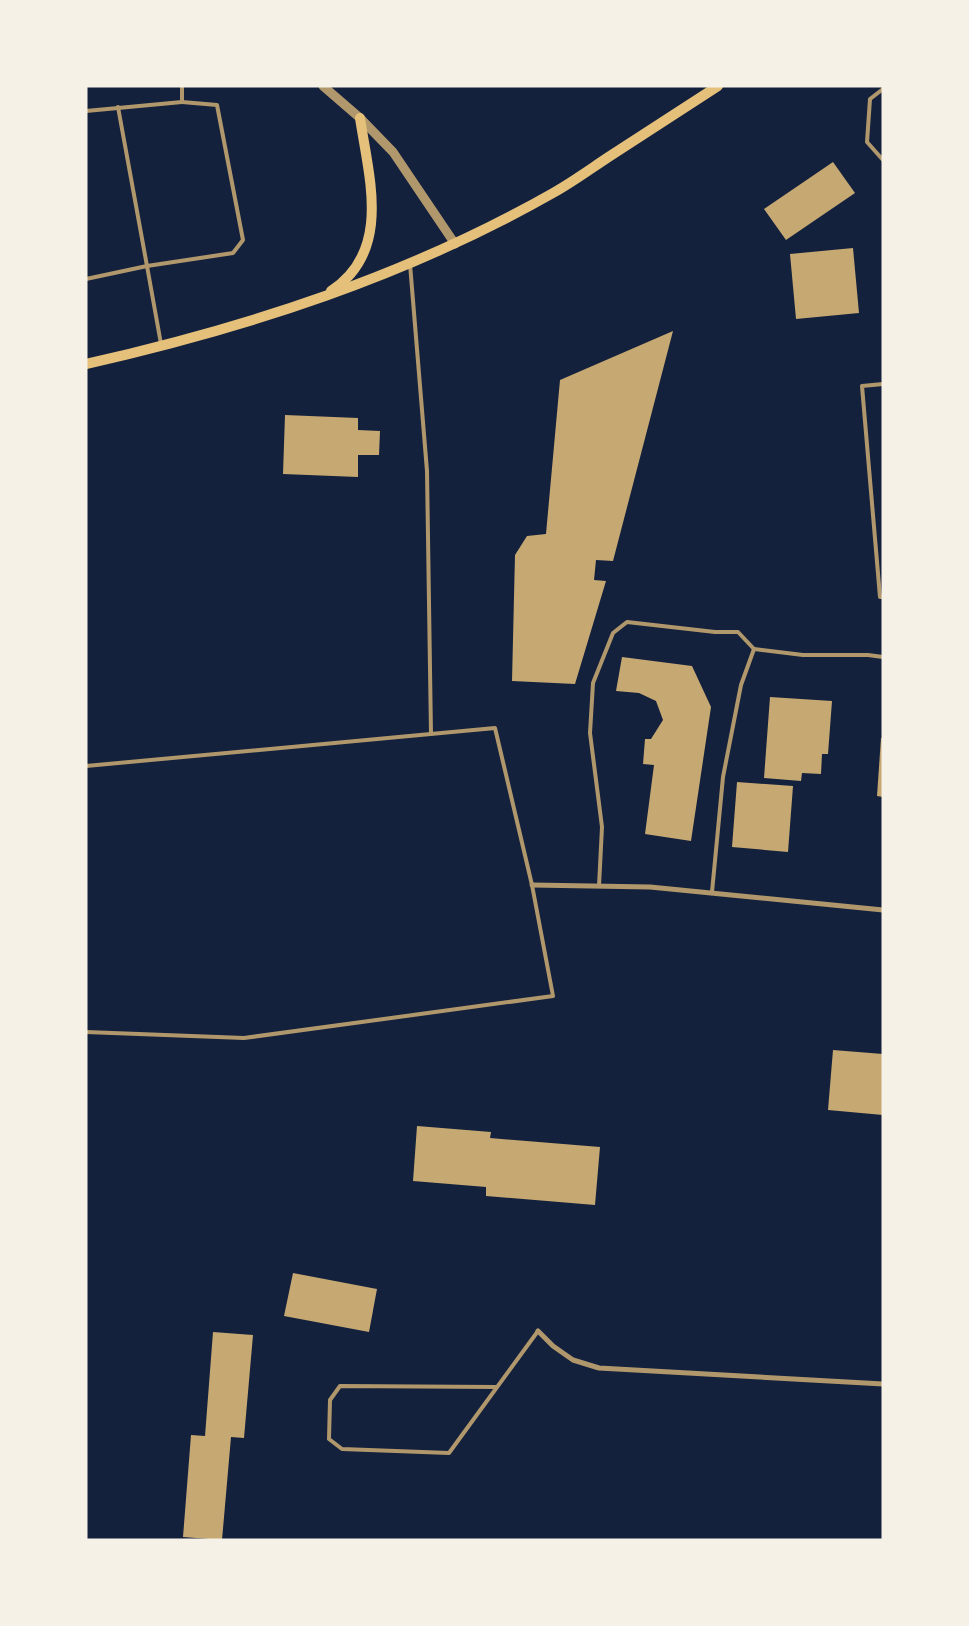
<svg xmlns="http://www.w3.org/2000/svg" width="969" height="1626" font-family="'Exo 2',sans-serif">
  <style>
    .building { fill: #c6a872 }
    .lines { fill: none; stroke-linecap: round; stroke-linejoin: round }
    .service { stroke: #b1986c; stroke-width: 4 }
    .minor { stroke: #b1986c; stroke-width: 5 }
    .tertiary { stroke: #b1986c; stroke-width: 9 }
    .secondary { stroke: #e5c07b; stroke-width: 10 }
  </style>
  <rect width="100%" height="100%" fill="#14213d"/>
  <g class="building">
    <path d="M833 162 855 193 786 240 764 209Z"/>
    <path d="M853 248 859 313 796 319 790 254Z"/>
    <path d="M673 331 613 561 596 560 594 580 606 581 575 684 512 681 515 555 527 536 546 534 560 380Z"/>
    <path d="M285 415 358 418V430L380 431 379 455H358V477L283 474Z"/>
    <path d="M622 657 692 666 711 707 691 841 645 834 654 765 643 764 645 739H651L663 720 656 701 639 693 616 691Z"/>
    <path d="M770 697 832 701 828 754H822L821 774 802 773 801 781 764 778Z"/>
    <path d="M881 738H883V797L877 796Z"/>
    <path d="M737 782 793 786 788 852 732 847Z"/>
    <path d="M833 1050 883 1054V1115L828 1110Z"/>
    <path d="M417 1126 491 1132 490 1138 600 1147 595 1205 486 1196V1187L413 1181Z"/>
    <path d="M293 1273 377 1289 369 1332 284 1316Z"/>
    <path d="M213 1332 253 1335 244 1438 231 1437 222 1540 183 1537 191 1435 205 1436Z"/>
  </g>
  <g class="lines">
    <g class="service">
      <path d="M883 89 870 99 867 142 883 160"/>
      <path d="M86 111 182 102"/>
      <path d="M410 264 427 471 431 734"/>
      <path d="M86 279 147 266 118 107"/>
      <path d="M161 344 147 266 233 253 243 240 217 105 182 102V86"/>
      <path d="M883 384 862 386 880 597H883"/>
      <path d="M86 766 495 728 532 885 553 996 244 1038 86 1032"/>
      <path d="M599 886 602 827 590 733 593 683 613 633 627 622 715 632H738L754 649"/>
      <path d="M712 892 723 777 741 685 754 649 803 655H868L883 657"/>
      <path d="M497 1387 340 1386 330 1400 329 1439 342 1449 449 1453 538 1331"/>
    </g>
    <g class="minor">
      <path d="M532 885 650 887 883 910"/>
      <path d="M538 1331 553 1346 573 1360 599 1368 883 1384"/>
    </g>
    <path class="tertiary" d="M323 86 360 118 393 152 455 244"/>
    <g class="secondary">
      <path d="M331 291C392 251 369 178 360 118"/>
      <path d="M86 364C249 327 407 276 553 193 571 183 589 170 607 158 644 134 681 110 718 86"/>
    </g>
  </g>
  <rect width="969" height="1626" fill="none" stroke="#f6f1e7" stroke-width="175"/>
</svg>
